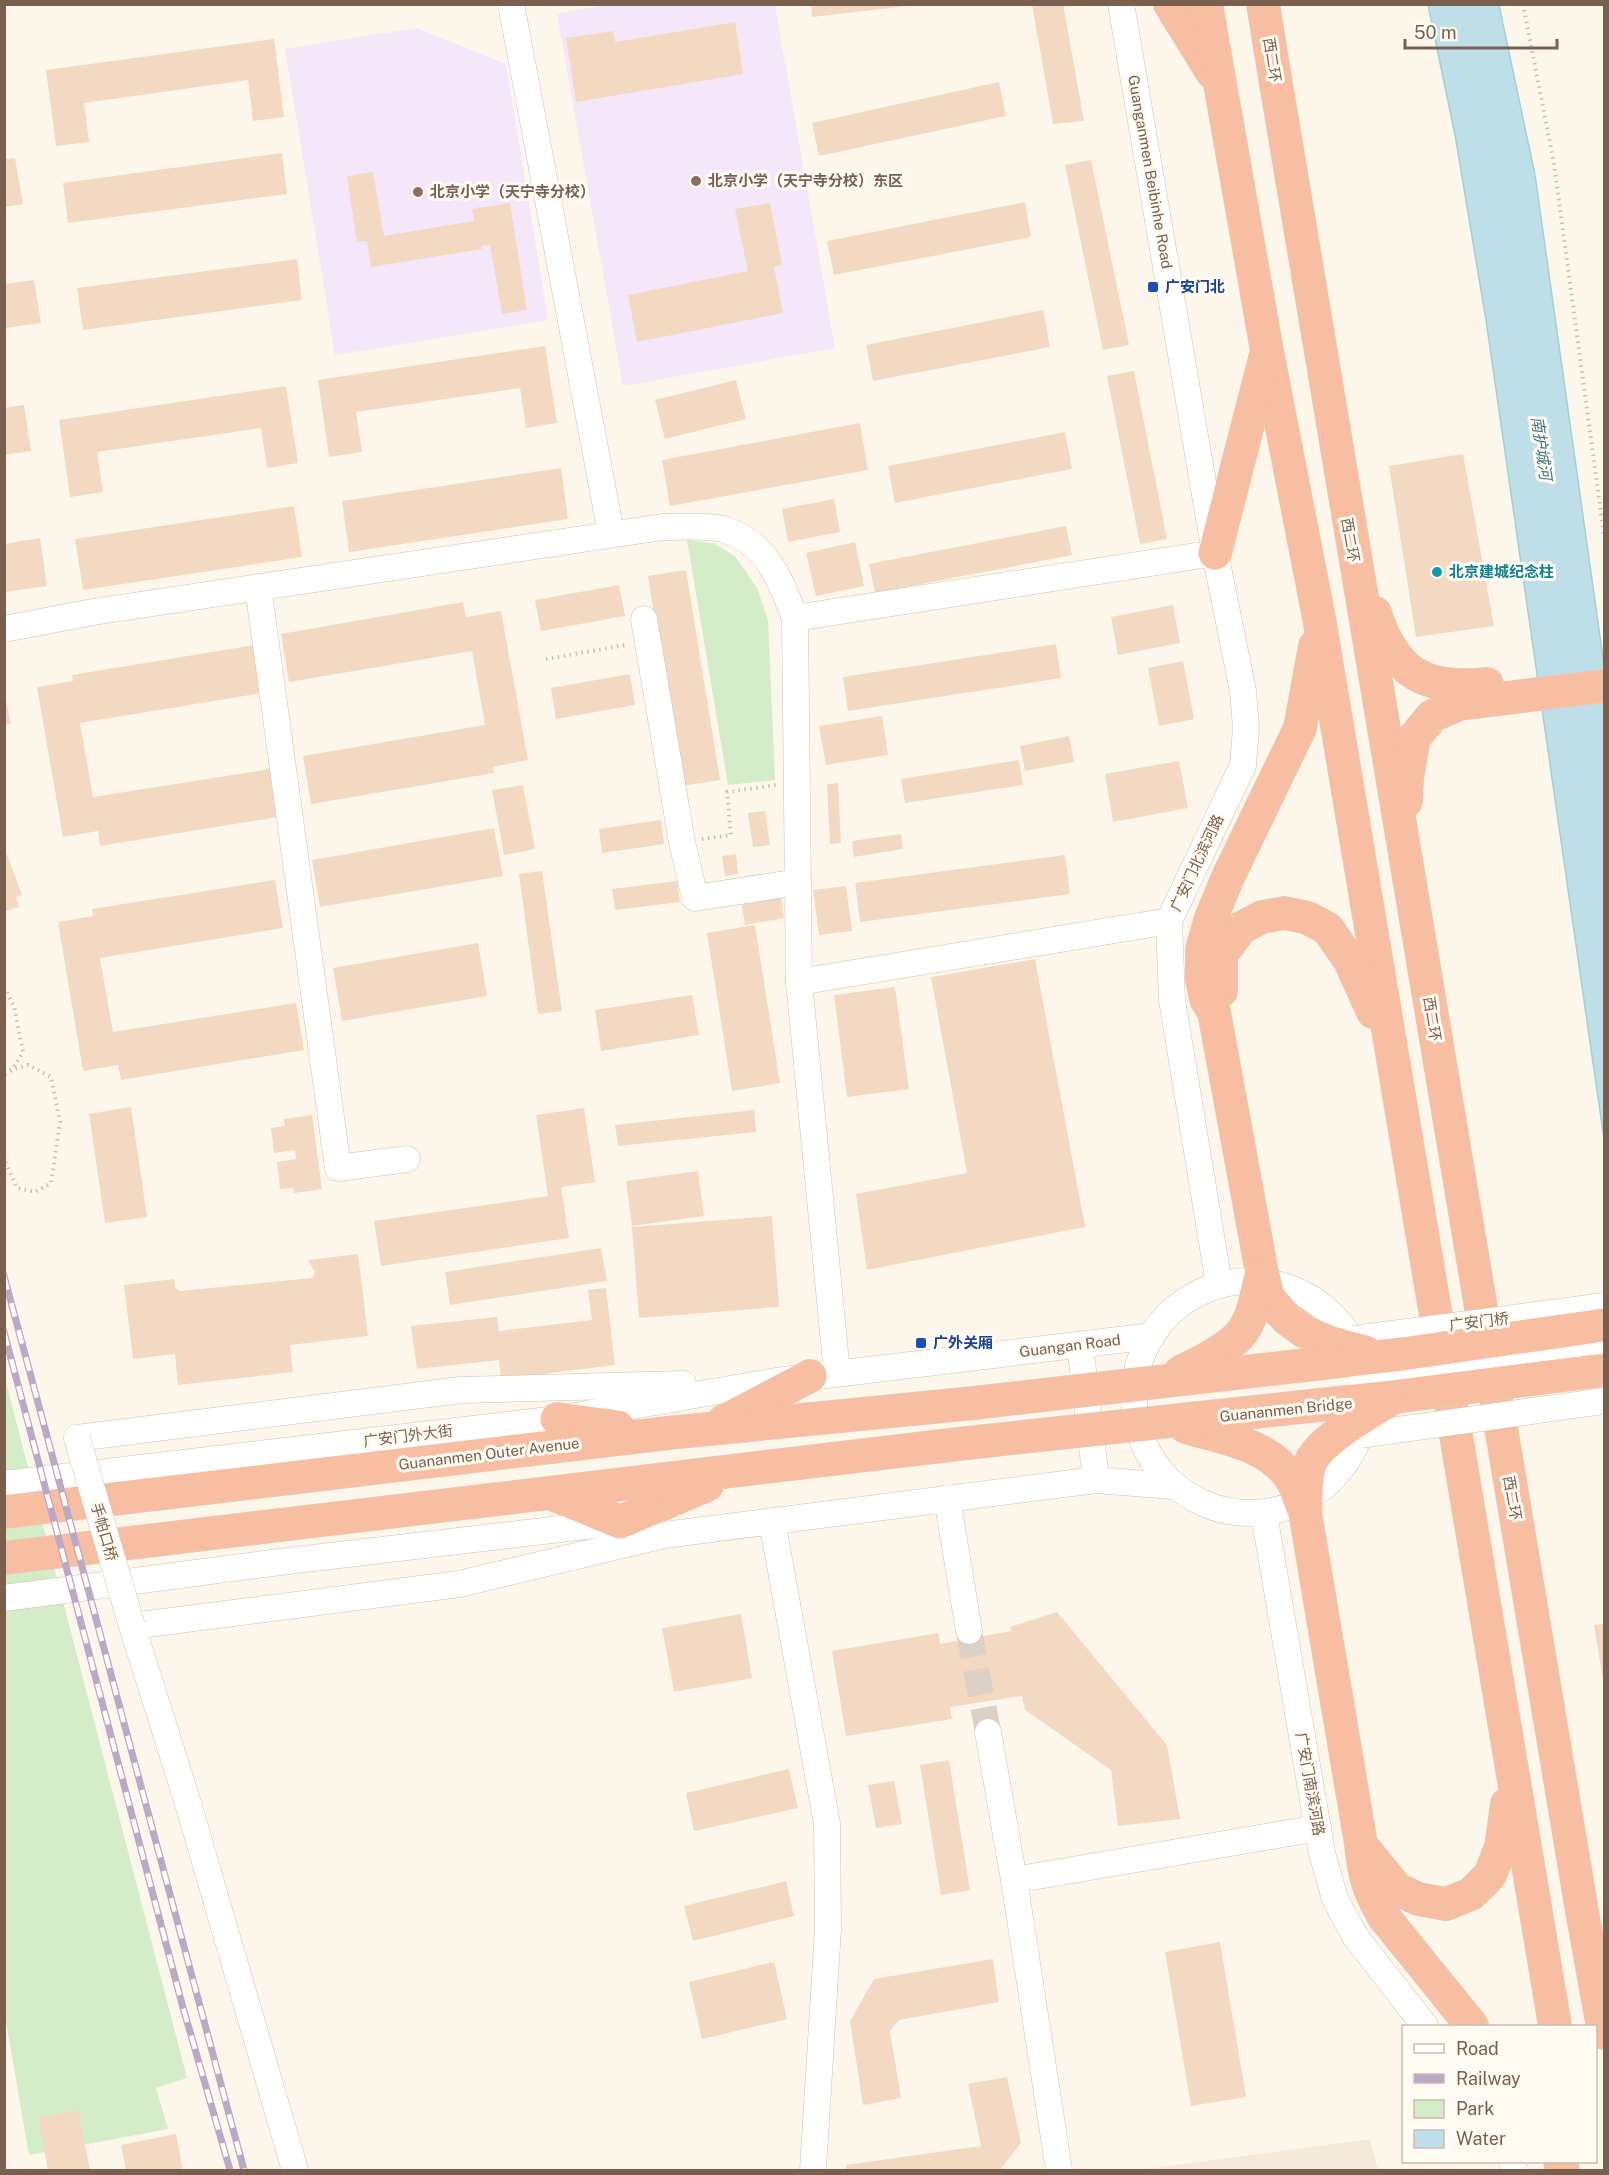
<svg xmlns="http://www.w3.org/2000/svg" width="1609" height="2175" font-family="'Public Sans','Noto Sans SC',sans-serif">
  <style>
    .residential { fill: #f5ead9 }
    .education { fill: #f4e7fa }
    .green { fill: #d4ecc8 }
    .water { fill: #bedfe8; stroke: #a4ced9; stroke-width: 1.5 }
    .building { fill: #f3d9c2 }
    .lines { fill: none; stroke-linecap: round; stroke-linejoin: round }
    .minor-tunnel { stroke: #dcd1c4; stroke-width: 26; stroke-dasharray: 26 13; stroke-linecap: butt }
    .minor-casing { stroke: #d0c0af; stroke-width: 27 }
    .highway-casing { stroke: #dcd5d1; stroke-width: 34 }
    .path { stroke: #d8bca4; stroke-width: 4; stroke-dasharray: 1.5 4.5; stroke-linecap: butt }
    .minor { stroke: #fff; stroke-width: 26 }
    .highway { stroke: #f7bea2; stroke-width: 33 }
    .rail-casing { stroke: #bba7c8; stroke-width: 7 }
    .rail { stroke: #fffbf2; stroke-width: 4.5; stroke-dasharray: 14; stroke-linecap: butt }
    .minor-bridge-casing { stroke: #d0c0af; stroke-width: 27; stroke-linecap: butt }
    .highway-bridge-casing { stroke: #dcd5d1; stroke-width: 34; stroke-linecap: butt }
    .minor-bridge { stroke: #fff; stroke-width: 26 }
    .highway-bridge { stroke: #f7bea2; stroke-width: 33 }
    .education-dot { fill: #8d6e63; stroke: #fffbf2; stroke-width: 2 }
    .transit-dot { fill: #1a4fb4; stroke: #fffbf2; stroke-width: 2 }
    .culture-dot { fill: #0f9aa8; stroke: #fffbf2; stroke-width: 2 }
    .labels { text-anchor: middle; stroke-width: 6; stroke-linejoin: round; paint-order: stroke }
    .street-label { font-size: 15px; fill: #795f4d; stroke: #fffbf2 }
    .education-label { font-size: 15px; font-weight: bold; fill: #785e54; stroke: #fffbf2; text-anchor: start }
    .transit-label { font-size: 15px; font-weight: bold; fill: #164399; stroke: #fffbf2; text-anchor: start }
    .culture-label { font-size: 15px; font-weight: bold; fill: #0d838f; stroke: #fffbf2; text-anchor: start }
    .water-label { font-size: 16px; font-style: italic; fill: #437685; stroke: #fffbf2 }
  </style>
  <rect width="100%" height="100%" fill="#fdf7eb"/>
  <path class="residential" d="M1370 2139 1378 2170H1139Z"/>
  <g class="education">
    <path d="M611 4 775 5 835 348 623 386 557 14Z"/>
    <path d="M417 28 506 64 548 320 335 355 285 49Z"/>
  </g>
  <g class="green">
    <path d="M687 540 713 543 735 556 757 588 768 620 775 780 728 785Z"/>
    <path d="M4 1375 187 2078 156 2088 168 2129 29 2155 4 2010Z"/>
  </g>
  <path class="water" d="M1428 5H1499L1535 175 1604 665V1139L1486 320 1455 135Z"/>
  <g class="building">
    <path d="M811 4H907L908 6 812 17Z"/>
    <path d="M1032 4H1063L1084 121 1053 124Z"/>
    <path d="M735 22 743 74 576 102 566 38 613 31 615 42Z"/>
    <path d="M274 39 284 117 253 121 248 80 84 103 89 142 56 146 46 70Z"/>
    <path d="M999 82 1006 116 819 156 812 123Z"/>
    <path d="M282 153 287 194 68 223 63 183Z"/>
    <path d="M15 158 23 204 4 207V159Z"/>
    <path d="M1091 160 1129 345 1103 350 1065 165Z"/>
    <path d="M373 172 384 236 474 221 472 209 510 203 527 310 502 314 490 245 481 246 482 249 371 267 367 241 357 242 347 176Z"/>
    <path d="M1025 202 1031 237 834 275 827 241Z"/>
    <path d="M770 203 782 265 774 267 783 313 637 342 628 295 748 271 735 209Z"/>
    <path d="M297 259 302 300 83 330 77 288Z"/>
    <path d="M34 280 41 323 4 328V284Z"/>
    <path d="M1043 310 1050 347 873 381 866 345Z"/>
    <path d="M545 346 557 423 526 428 520 388 356 412 362 452 329 457 318 380Z"/>
    <path d="M1134 371 1167 539 1140 544 1107 376Z"/>
    <path d="M736 380 746 419 665 439 655 400Z"/>
    <path d="M286 386 298 463 267 468 261 428 97 452 103 492 70 497 59 420Z"/>
    <path d="M24 405 31 451 4 455V408Z"/>
    <path d="M860 423 868 470 670 506 662 460Z"/>
    <path d="M1065 432 1072 469 895 503 888 466Z"/>
    <path d="M1463 454 1494 626 1416 637 1389 466Z"/>
    <path d="M561 468 568 519 349 552 342 501Z"/>
    <path d="M834 499 840 532 788 542 782 509Z"/>
    <path d="M294 506 302 557 83 590 75 539Z"/>
    <path d="M1066 526 1072 555 875 593 869 564Z"/>
    <path d="M40 538 47 586 4 592V544Z"/>
    <path d="M855 542 864 586 816 596 806 553Z"/>
    <path d="M686 570 720 780 681 786 648 576Z"/>
    <path d="M619 585 625 616 541 631 535 600Z"/>
    <path d="M463 602 466 617 501 611 528 760 493 767 494 773 311 804 303 756 485 725 472 651 289 682 281 634Z"/>
    <path d="M1173 605 1180 643 1118 655 1111 617Z"/>
    <path d="M1056 644 1061 678 848 711 843 677Z"/>
    <path d="M255 645 262 693 80 723 93 797 276 768 284 816 100 846 98 831 63 837 37 687 73 681 72 675Z"/>
    <path d="M1183 661 1194 719 1159 726 1148 668Z"/>
    <path d="M630 674 635 705 556 719 551 688Z"/>
    <path d="M4 690 11 724 4 725Z"/>
    <path d="M882 716 888 755 826 765 819 726Z"/>
    <path d="M1069 736 1074 762 1025 771 1020 746Z"/>
    <path d="M1019 760 1023 785 905 803 901 779Z"/>
    <path d="M1179 761 1188 808 1113 822 1105 774Z"/>
    <path d="M838 783 841 843 830 844 827 784Z"/>
    <path d="M523 785 535 849 504 855 492 790Z"/>
    <path d="M765 811 770 845 753 847 748 813Z"/>
    <path d="M661 820 664 844 602 853 599 829Z"/>
    <path d="M494 828 503 876 320 907 312 860Z"/>
    <path d="M901 834 903 849 854 857 852 841Z"/>
    <path d="M4 846 22 895 16 897 19 907 4 912Z"/>
    <path d="M736 854 738 874 725 876 722 856Z"/>
    <path d="M1065 855 1070 894 860 922 855 883Z"/>
    <path d="M542 871 562 1011 538 1014 519 874Z"/>
    <path d="M275 880 283 928 100 958 113 1032 296 1003 304 1050 121 1080 118 1065 83 1071 58 922 93 916 92 909Z"/>
    <path d="M677 881 680 902 615 910 612 889Z"/>
    <path d="M846 886 852 931 819 935 813 890Z"/>
    <path d="M780 890 784 918 745 925 740 896Z"/>
    <path d="M755 925 780 1083 732 1091 707 933Z"/>
    <path d="M478 943 487 996 342 1021 333 968Z"/>
    <path d="M1035 959 1085 1227 867 1270 856 1194 967 1173 931 977Z"/>
    <path d="M895 987 909 1089 847 1097 834 995Z"/>
    <path d="M692 995 699 1035 601 1051 595 1010Z"/>
    <path d="M131 1107 147 1217 105 1223 89 1114Z"/>
    <path d="M584 1108 595 1182 561 1187 569 1238 381 1266 374 1221 548 1196 536 1115Z"/>
    <path d="M754 1110 756 1132 618 1146 615 1125Z"/>
    <path d="M312 1115 322 1189 294 1193 293 1188 280 1189 277 1162 296 1159 295 1150 274 1153 271 1128 285 1126 284 1119Z"/>
    <path d="M698 1171 704 1216 632 1226 626 1181Z"/>
    <path d="M772 1216 779 1307 639 1318 632 1227Z"/>
    <path d="M601 1248 607 1281 450 1305 445 1272Z"/>
    <path d="M358 1254 368 1336 290 1345 293 1372 178 1385 175 1354 133 1359 124 1285 174 1279 175 1287 180 1291 312 1278 315 1272 308 1260Z"/>
    <path d="M606 1288 615 1365 501 1379 499 1360 417 1369 411 1326 497 1317 499 1331 592 1320 588 1290Z"/>
    <path d="M1057 1612 1167 1745 1180 1819 1118 1826 1111 1770 1025 1710 1022 1696 950 1707 952 1719 846 1736 832 1651 938 1633 940 1644 1011 1631 1010 1627Z"/>
    <path d="M741 1614 752 1678 674 1692 662 1628Z"/>
    <path d="M1604 1624V1680H1603L1594 1625Z"/>
    <path d="M949 1760 970 1890 941 1895 920 1765Z"/>
    <path d="M789 1769 798 1808 694 1831 686 1793Z"/>
    <path d="M894 1781 902 1824 876 1828 868 1785Z"/>
    <path d="M786 1881 794 1916 693 1941 684 1906Z"/>
    <path d="M1220 1942 1246 2097 1191 2106 1165 1952Z"/>
    <path d="M993 1959 999 2002 899 2020 890 2031 901 2098 863 2105 850 2021 874 1979Z"/>
    <path d="M774 1962 787 2019 702 2039 689 1982Z"/>
    <path d="M1007 2077 1021 2143 1000 2170H847L846 2165 981 2146 968 2084Z"/>
    <path d="M78 2110 90 2170H48L38 2118Z"/>
    <path d="M176 2134 183 2170H126L121 2145Z"/>
  </g>
  <g class="lines">
    <path class="minor-tunnel" d="M969 1631 988 1732"/>
    <g class="minor-casing">
      <g id="minor">
        <path d="M511 4 611 533"/>
        <path d="M1121 4 1215 553 1243 691 1246 728 1243 765 1169 921 1172 1000 1219 1284"/>
        <path d="M258 587 338 1168 407 1159"/>
        <path d="M795 618 799 982 837 1373"/>
        <path d="M644 619 682 842 695 898 798 882"/>
        <path d="M4 629 93 612 663 527C680 527 707 525 723 529 767 543 780 579 795 618L1215 553"/>
        <path d="M799 982 1169 921"/>
        <circle cx="1250" cy="1397" r="116"/>
        <path d="M1080 1345 1096 1480"/>
        <path d="M77 1438 461 1390 683 1384"/>
        <path d="M4 1484 557 1419 776 1381 1152 1336"/>
        <path d="M947 1498 969 1631"/>
        <path d="M1264 1514 1322 1853 1335 1899 1355 1936 1425 2026"/>
        <path d="M772 1521 827 1824 828 1929 813 2170"/>
        <path d="M4 1598 288 1561 620 1522"/>
        <path d="M988 1732 1014 1880"/>
        <path d="M1512 2162 1515 2170"/>
        <path d="M295 2170 187 1800 132 1626 459 1584 664 1535 1096 1480 1173 1486"/>
        <path d="M1059 2170 1014 1880 1318 1828"/>
      </g>
    </g>
    <g class="highway-casing">
      <g id="highway">
        <path d="M1170 4 1212 72"/>
        <path d="M1206 4 1267 351 1319 618 1555 2026"/>
        <path d="M1263 4C1366 640 1475 1275 1582 1911L1604 2033"/>
        <path d="M1215 553 1265 358"/>
        <path d="M1375 613C1394 673 1425 691 1487 684"/>
        <path d="M1406 801 1407 779 1414 738 1432 716 1459 704 1604 686"/>
        <path d="M1221 991V955L1241 928 1262 917 1285 913 1308 918 1328 929 1350 961 1373 1012"/>
        <path d="M1262 1273 1214 1012 1206 999 1202 979V949L1211 918 1228 877 1300 728 1315 646"/>
        <path d="M557 1419 618 1427"/>
        <path d="M724 1421 810 1376"/>
        <path d="M550 1493 620 1522 707 1485"/>
        <path d="M4 1512 668 1433 974 1403"/>
        <path d="M1305 1512 1361 1844C1364 1876 1368 1889 1384 1917L1472 2026"/>
        <path d="M4 1558 967 1443"/>
        <path d="M1366 1851 1397 1889 1418 1899 1446 1904 1471 1894 1490 1875 1501 1847 1507 1804"/>
        <path d="M1560 2162 1563 2170"/>
      </g>
    </g>
    <g class="path">
      <path d="M1523 4 1554 164 1604 536"/>
      <path d="M546 659 626 645"/>
      <path d="M702 839 731 835 727 792 776 785"/>
      <path d="M4 987 14 1006 23 1052 12 1070 4 1075"/>
      <path d="M4 1072 28 1065 51 1077 60 1122 51 1183 35 1192 17 1188 4 1159"/>
    </g>
    <use href="#minor" class="minor"/>
    <use href="#highway" class="highway"/>
    <g class="rail-casing">
      <g id="rail">
        <path d="M4 1276 244 2170"/>
        <path d="M4 1332 182 2004 230 2170"/>
      </g>
    </g>
    <use href="#rail" class="rail"/>
    <g class="minor-bridge-casing">
      <g id="minor-bridge">
        <path d="M1354 1339 1604 1306"/>
        <path d="M1363 1381 1604 1349"/>
        <path d="M1361 1435 1604 1401"/>
        <path d="M77 1438 132 1626"/>
      </g>
    </g>
    <g class="highway-bridge-casing">
      <g id="highway-bridge">
        <path d="M1262 1273 1268 1298 1287 1319 1305 1332 1330 1343 1365 1352"/>
        <path d="M1180 1372C1198 1364 1232 1347 1243 1331 1254 1315 1257 1292 1262 1273"/>
        <path d="M974 1403 1402 1354 1604 1325"/>
        <path d="M1185 1427C1220 1437 1268 1444 1290 1477 1297 1487 1300 1500 1305 1512"/>
        <path d="M967 1443 1393 1397 1604 1370"/>
        <path d="M1305 1510C1306 1495 1304 1473 1312 1459 1327 1435 1366 1416 1389 1400"/>
      </g>
    </g>
    <use href="#minor-bridge" class="minor-bridge"/>
    <use href="#highway-bridge" class="highway-bridge"/>
  </g>
  <g class="education-dot">
    <circle cx="696" cy="181" r="6"/>
    <circle cx="418" cy="192" r="6"/>
  </g>
  <g class="transit-dot">
    <rect x="1147" y="281" width="12" height="12" rx="3"/>
    <rect x="915" y="1337" width="12" height="12" rx="3"/>
  </g>
  <circle class="culture-dot" cx="1437" cy="572" r="6"/>
  <g class="labels">
    <g class="street-label">
      <text transform="translate(1272 60) rotate(81)" y="5">西二环</text>
      <text transform="translate(1150 172) rotate(80)" y="5">Guanganmen Beibinhe Road</text>
      <text transform="translate(1350 540) rotate(80)" y="5">西二环</text>
      <text transform="translate(1197 863) rotate(-65)" y="5">广安门北滨河路</text>
      <text transform="translate(1432 1019) rotate(81)" y="5">西二环</text>
      <text transform="translate(1479 1322) rotate(-7)" y="5">广安门桥</text>
      <text transform="translate(1070 1346) rotate(-7)" y="5">Guangan Road</text>
      <text transform="translate(1286 1410) rotate(-6)" y="5">Guananmen Bridge</text>
      <text transform="translate(408 1436) rotate(-7)" y="5">广安门外大街</text>
      <text transform="translate(489 1454) rotate(-7)" y="5">Guananmen Outer Avenue</text>
      <text transform="translate(1512 1498) rotate(80)" y="5">西二环</text>
      <text transform="translate(104 1532) rotate(74)" y="5">手帕口桥</text>
      <text transform="translate(1310 1784) rotate(80)" y="5">广安门南滨河路</text>
    </g>
    <g class="education-label">
      <text x="708" y="186">北京小学（天宁寺分校）东区</text>
      <text x="430" y="197">北京小学（天宁寺分校）</text>
    </g>
    <g class="transit-label">
      <text x="1165" y="292">广安门北</text>
      <text x="933" y="1348">广外关厢</text>
    </g>
    <g class="culture-label">
      <text x="1449" y="577">北京建城纪念柱</text>
    </g>
    <g class="water-label">
      <text transform="translate(1542 448) rotate(82)" y="6">南护城河</text>
    </g>
  </g>
  <rect width="1609" height="2175" fill="none" stroke="#795f4d" stroke-width="12"/>
  <rect x="1402" y="2025" width="195" height="138" fill="#fffbf2" stroke="#c9bdb0" stroke-width="1.5"/>
  <rect x="1414" y="2044" width="30" height="9" fill="#ffffff" stroke="#c9bdb0" stroke-width="1.5"/>
  <text x="1456" y="2055" font-size="18" fill="#795f4d">Road</text>
  <rect x="1414" y="2074" width="30" height="9" fill="#bba7c8" stroke="#c9bdb0" stroke-width="1.5"/>
  <text x="1456" y="2085" font-size="18" fill="#795f4d">Railway</text>
  <rect x="1414" y="2100" width="30" height="18" fill="#d4ecc8" stroke="#c9bdb0" stroke-width="1.5"/>
  <text x="1456" y="2115" font-size="18" fill="#795f4d">Park</text>
  <rect x="1414" y="2130" width="30" height="18" fill="#bedfe8" stroke="#c9bdb0" stroke-width="1.5"/>
  <text x="1456" y="2145" font-size="18" fill="#795f4d">Water</text>
  <path d="M1405 39v9h152v-9" fill="none" stroke="#795f4d" stroke-width="3"/>
  <text x="1414" y="39" font-size="18" fill="#795f4d" stroke="#fffbf2" stroke-width="4.5" paint-order="stroke">50 m</text>
</svg>
